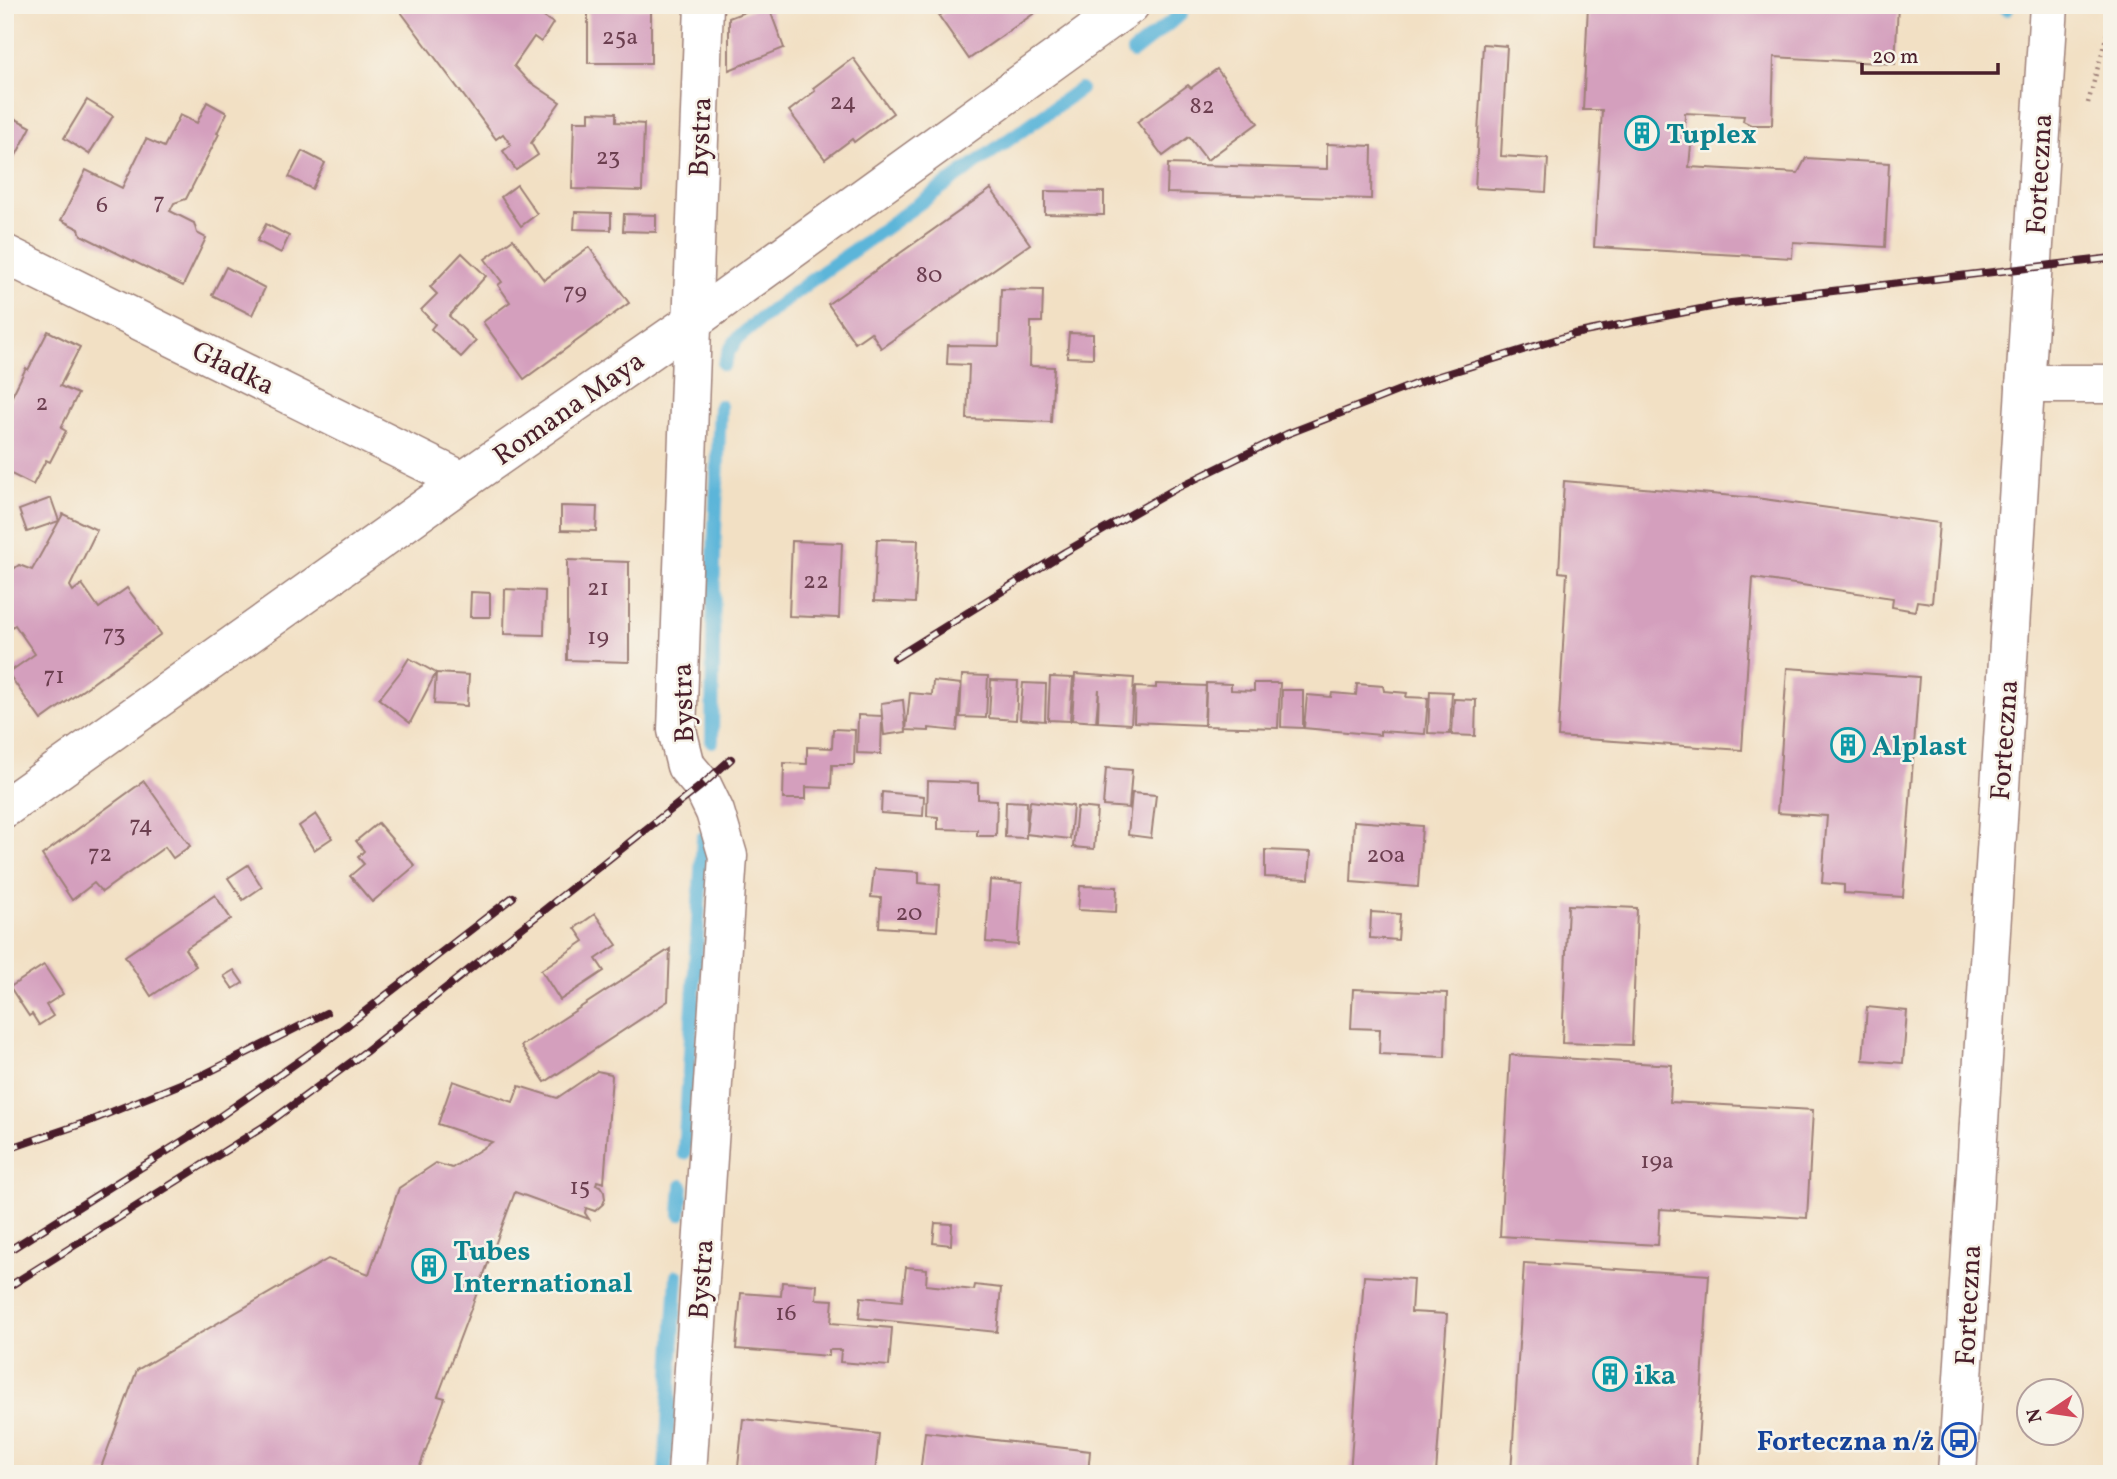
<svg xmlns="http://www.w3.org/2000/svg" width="2117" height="1479" font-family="Vollkorn,serif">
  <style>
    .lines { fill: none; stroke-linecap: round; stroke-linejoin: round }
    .stream { stroke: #5cb5d9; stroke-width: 14 }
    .building { fill: #d49fbd }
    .minor-casing { stroke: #9e8078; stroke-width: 41 }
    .path { stroke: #9e8078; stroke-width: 4.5; stroke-dasharray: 2 5; stroke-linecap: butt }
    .minor { stroke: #fff; stroke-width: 38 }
    .rail-casing { stroke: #4a1f2b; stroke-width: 8 }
    .rail { stroke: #f7f3e8; stroke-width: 5; stroke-dasharray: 16; stroke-linecap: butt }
    .labels { text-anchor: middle; stroke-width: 5; stroke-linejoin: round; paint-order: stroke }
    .number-label { font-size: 24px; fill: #6c3f50 }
    .culture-label { font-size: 28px; font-weight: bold; fill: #0d838f; stroke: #f7f3e8; text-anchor: start }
    .street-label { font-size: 28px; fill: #4a1f2b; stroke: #f7f3e8 }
    .transit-label { font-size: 28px; font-weight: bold; fill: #164399; stroke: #f7f3e8; text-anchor: end }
  </style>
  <rect width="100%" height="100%" fill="#f7f3e8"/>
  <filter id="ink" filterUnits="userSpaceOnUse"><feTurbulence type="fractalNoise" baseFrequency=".0143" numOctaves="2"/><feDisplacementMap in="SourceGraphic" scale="14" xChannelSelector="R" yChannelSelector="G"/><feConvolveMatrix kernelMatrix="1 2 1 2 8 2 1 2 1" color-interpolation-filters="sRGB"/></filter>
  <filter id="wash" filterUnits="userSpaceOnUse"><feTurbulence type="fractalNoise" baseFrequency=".00686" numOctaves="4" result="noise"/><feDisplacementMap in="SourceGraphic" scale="28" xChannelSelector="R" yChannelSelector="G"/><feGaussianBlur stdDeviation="1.57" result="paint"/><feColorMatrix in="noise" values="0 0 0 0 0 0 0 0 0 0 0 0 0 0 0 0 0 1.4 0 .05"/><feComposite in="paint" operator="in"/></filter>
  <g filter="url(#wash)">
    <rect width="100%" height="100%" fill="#f2e0c4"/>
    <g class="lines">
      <g class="stream">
        <path d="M2007 9V5"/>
        <path d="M1133 52 1181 14"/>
        <path d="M724 364 729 351 738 338 762 318 809 282 1080 89"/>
        <path d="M712 741 714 556 720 406"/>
        <path d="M684 1153 703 838"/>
        <path d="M680 1214 682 1186"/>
        <path d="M665 1474 677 1276"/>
      </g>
    </g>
    <g id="blocks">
      <g class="building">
        <path d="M405 5H484L493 11 496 5H525L553 23 541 42 534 37 514 66 527 80 560 102 531 143 538 155 516 170 503 151 511 145 503 134 496 139 401 12Z"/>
        <path d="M763 5H768L784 48 729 70V18Z"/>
        <path d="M955 5H1046L969 59 939 16Z"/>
        <path d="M1588 5H1898L1895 64 1774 57 1772 125H1751L1743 121 1744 116 1685 113 1684 140 1691 145 1689 167 1798 173 1806 158 1889 163 1885 247 1793 242 1792 258 1594 247 1602 110H1583Z"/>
        <rect x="588" y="8" width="63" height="55"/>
        <path d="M1483 44 1507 46 1501 156 1548 159 1546 192 1475 188Z"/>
        <path d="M853 58 893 113 854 142 852 139 825 159 789 111 815 91 813 88Z"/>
        <path d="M1217 69 1258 123 1207 160 1189 137 1163 156 1137 122 1188 85 1191 88Z"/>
        <path d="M87 100 113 116 89 154 64 138Z"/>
        <path d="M207 102 227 113 217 133 219 134 186 199 174 203 170 211 194 223 197 233 206 238 183 286 81 235 79 229 61 220 86 170 122 188 146 139 164 147 180 115 197 123Z"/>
        <path d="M589 112 616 113V122L644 124 642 191 572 189 574 121H589Z"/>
        <path d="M12 117 31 127 13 161 5 156V131Z"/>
        <path d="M1327 144 1372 146 1371 199 1167 193 1168 164 1327 169Z"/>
        <path d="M302 151 325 163 312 189 289 177Z"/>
        <path d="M517 185 537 214 521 226 501 197Z"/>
        <path d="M991 189 1030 244 881 348 871 332 855 343 828 304Z"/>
        <path d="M1045 191 1104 192V215L1045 214Z"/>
        <path d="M575 212 611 213V230L574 229Z"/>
        <path d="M624 214 656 215V232L623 231Z"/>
        <path d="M266 224 289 236 281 253 257 241Z"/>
        <path d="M513 239 544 280 589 247 629 303 524 379 483 322 510 302 498 285 502 282 485 259Z"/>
        <path d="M462 253 486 276 449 316 476 341 461 357 431 329 435 324 421 310 437 294 430 287Z"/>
        <path d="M226 267 265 288 252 315 212 295Z"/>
        <path d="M1001 289 1043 290 1042 322H1031L1030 366 1054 367 1051 422 967 419 969 365 947 364 948 345 999 346Z"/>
        <path d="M48 331 80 347 60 386 78 394 61 428 66 431 50 462 46 460 33 485 5 471V410L26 368 28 370Z"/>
        <path d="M1069 333 1093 334V358L1067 357Z"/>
        <path d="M1564 481 1756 498 1939 523 1932 603 1917 601 1915 611 1892 607 1893 598 1753 578 1742 750 1558 737 1567 573 1559 572Z"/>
        <path d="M51 498 59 521 27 532 19 510Z"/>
        <path d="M561 506 597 507 596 531 561 530Z"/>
        <path d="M63 514 97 530 70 586 73 591 82 584 99 608 127 588 161 634 41 720 8 673 35 654 15 625 5 631V571L7 574 19 565 32 570Z"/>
        <path d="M877 539 918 540 915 603 874 601Z"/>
        <path d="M792 541 842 543 839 618 789 616Z"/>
        <path d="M567 560 629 562V662L567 660Z"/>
        <path d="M505 589 545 591 544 635 504 634Z"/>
        <path d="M471 592 490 593V617H470Z"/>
        <path d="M409 658 436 673 410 723 379 699 401 671Z"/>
        <path d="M1787 668 1919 677 1903 897 1844 893V885L1822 883 1827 816 1777 813Z"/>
        <path d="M436 673 469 675 467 706 434 704Z"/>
        <path d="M1075 674 1134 678 1131 724 1098 722 1099 689 1096 722 1072 720Z"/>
        <path d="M962 675 988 676 986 718 960 717Z"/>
        <path d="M1050 677 1073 678 1070 721 1048 720Z"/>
        <path d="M991 680 1018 681 1016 720 989 718Z"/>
        <path d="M933 681 961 684 957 731 929 728V731L906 730 910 693 932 695Z"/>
        <path d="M1023 683 1046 684 1045 721 1020 719Z"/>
        <path d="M1206 683 1231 684V690L1254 691V683H1280L1278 728 1205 726Z"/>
        <path d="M1156 684 1206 686 1204 725 1134 722 1135 687 1156 688Z"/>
        <path d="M1357 684 1383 686 1384 691 1407 693 1406 697 1428 698 1425 734 1380 731V735L1304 728 1307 695 1331 697 1332 693 1356 695Z"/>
        <path d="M1282 690H1303V728L1281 727Z"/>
        <path d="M1430 691 1452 692 1450 734 1428 733Z"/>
        <path d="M1454 699 1476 700 1475 736 1452 735Z"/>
        <path d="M903 700 906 732 884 735 882 716 881 754 857 753 858 715 882 716 881 703Z"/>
        <path d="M833 729 855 730 854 765H832L831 788 806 787V799H783L784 763 807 764V747L832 748Z"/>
        <path d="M1106 768 1132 770 1129 808 1103 806Z"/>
        <path d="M144 781 190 846 173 858 165 847 102 892 94 883 72 900 42 855Z"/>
        <path d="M928 781 978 783V799L997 800 996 836H977V830L938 829V817L927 816Z"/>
        <path d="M882 792 924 796 923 816 881 813Z"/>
        <path d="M1132 793 1156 795 1151 838 1128 835Z"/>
        <path d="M1006 801 1027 802 1026 838 1005 837Z"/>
        <path d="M1030 801 1073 806 1070 839 1026 834Z"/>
        <path d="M1077 807 1097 809 1094 849 1073 847Z"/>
        <path d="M316 814 332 838 314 850 299 826Z"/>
        <path d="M1354 821 1422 826 1418 887 1351 882Z"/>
        <path d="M378 823 415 866 372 902 350 876 364 864 358 857 364 851 356 841Z"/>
        <path d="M1265 850 1311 852 1309 879 1265 877Z"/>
        <path d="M248 865 262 887 243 900 228 878Z"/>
        <path d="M874 869 919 872V883L940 885 937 931 879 927 881 898 871 897Z"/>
        <path d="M990 880 1022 883 1018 945 986 942Z"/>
        <path d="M1080 886 1117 887 1116 912 1078 910Z"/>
        <path d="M215 895 231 919 185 949 196 966 151 996 125 956Z"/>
        <path d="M1568 905 1637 908 1632 1045 1562 1043Z"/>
        <path d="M1371 912 1400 914 1398 940 1370 938Z"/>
        <path d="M595 914 617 945 596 959 604 971 560 1000 541 970 584 941 575 928Z"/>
        <path d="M670 949 668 1001 545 1082 521 1046Z"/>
        <path d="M44 965 63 994 46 1005 53 1016 39 1025 32 1014 29 1016 10 987Z"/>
        <path d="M234 970 243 983 233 989 224 976Z"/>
        <path d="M1353 989 1447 993 1445 1057 1379 1054 1380 1029 1351 1028Z"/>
        <path d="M1867 1007 1907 1011 1903 1063 1863 1060Z"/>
        <path d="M1510 1055 1672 1065 1670 1102 1813 1110 1807 1218 1660 1209 1658 1245 1500 1236Z"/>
        <path d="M597 1071 611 1074 612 1076 604 1183 597 1181 596 1185 600 1186 604 1192 605 1199 603 1204 595 1211 586 1208 585 1213 589 1219 515 1192 438 1396 445 1398 417 1474 99 1473 137 1370 328 1259 369 1274 399 1188 436 1163 452 1168 492 1142 438 1124 453 1081 513 1102 519 1086 557 1098Z"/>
        <path d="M935 1223 952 1224 951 1245 933 1243Z"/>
        <path d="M1524 1263 1709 1275 1696 1474H1511Z"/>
        <path d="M906 1267 927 1269 926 1285 974 1290 975 1285 1001 1288 997 1332 859 1318 861 1297 902 1301Z"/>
        <path d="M1364 1276 1413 1279 1411 1312 1447 1314 1436 1474H1350Z"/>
        <path d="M782 1282 817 1285 816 1299 833 1300 831 1323 892 1328 889 1366 840 1362 841 1350H829V1356L736 1349 741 1293 781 1296Z"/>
        <path d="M743 1419 879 1434 875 1474H797L738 1467Z"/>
        <path d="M925 1432 1090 1451 1088 1474H920Z"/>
      </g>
    </g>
  </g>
  <g filter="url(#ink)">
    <use href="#blocks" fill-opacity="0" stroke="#9e8078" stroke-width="2"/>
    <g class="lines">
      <g class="minor-casing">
        <g id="minor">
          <path d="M5 254 463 481"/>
          <path d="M2025 384H2112"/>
          <path d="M5 808 463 481 693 321 1130 5"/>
          <path d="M687 1474 728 856 715 812 702 785 686 766 677 730 704 5"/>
          <path d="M1957 1474 2049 5"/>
        </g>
      </g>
      <path class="path" d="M2088 103 2110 23 2112 5"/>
      <use href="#minor" class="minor"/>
      <g class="rail-casing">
        <g id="rail">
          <path d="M895 658 1065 552 1175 489 1287 434 1423 381 1574 334 1731 303 2112 258"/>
          <path d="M5 1150 87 1122 205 1074 326 1013"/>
          <path d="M5 1253 202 1129 319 1047 513 897"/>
          <path d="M5 1289 263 1127 365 1052 702 785 731 759"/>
        </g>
      </g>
      <use href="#rail" class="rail"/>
    </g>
  </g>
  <defs>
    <g id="building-ring" transform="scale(1.75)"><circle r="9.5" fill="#f7f3e8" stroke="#0f9aa8" stroke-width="1.5"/><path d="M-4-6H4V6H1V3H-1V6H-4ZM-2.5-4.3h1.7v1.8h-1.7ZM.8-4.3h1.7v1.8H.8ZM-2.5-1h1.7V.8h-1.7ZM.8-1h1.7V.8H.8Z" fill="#0f9aa8"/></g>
    <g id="bus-ring" transform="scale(1.75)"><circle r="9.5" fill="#f7f3e8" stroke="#1a4fb4" stroke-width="1.5"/><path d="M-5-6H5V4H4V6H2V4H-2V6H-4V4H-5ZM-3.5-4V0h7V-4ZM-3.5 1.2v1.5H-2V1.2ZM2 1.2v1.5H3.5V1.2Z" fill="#1a4fb4"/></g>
  </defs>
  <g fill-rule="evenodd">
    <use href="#building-ring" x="1642" y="133"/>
    <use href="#building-ring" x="1848" y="745"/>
    <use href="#building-ring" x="429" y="1266"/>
    <use href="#building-ring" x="1610" y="1374"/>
    <use href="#bus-ring" x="1959" y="1440"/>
  </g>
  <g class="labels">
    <g class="number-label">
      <text x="620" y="44">25a</text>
      <text x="843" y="109">24</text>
      <text x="1202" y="113">82</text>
      <text x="608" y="164">23</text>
      <text x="159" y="209">7</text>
      <text x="102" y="212">6</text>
      <text x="929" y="282">80</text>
      <text x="575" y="299">79</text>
      <text x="42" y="410">2</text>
      <text x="816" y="588">22</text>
      <text x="598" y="595">21</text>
      <text x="114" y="641">73</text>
      <text x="598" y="644">19</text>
      <text x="54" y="683">71</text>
      <text x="141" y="832">74</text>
      <text x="100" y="861">72</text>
      <text x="1386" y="862">20a</text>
      <text x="909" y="920">20</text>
      <text x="1657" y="1168">19a</text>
      <text x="580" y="1194">15</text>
      <text x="786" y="1320">16</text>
    </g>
    <g class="culture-label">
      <text x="1666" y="143">Tuplex</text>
      <text x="1872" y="755">Alplast</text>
      <text x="453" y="1260">Tubes<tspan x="453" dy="32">International</tspan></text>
      <text x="1634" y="1384">ika</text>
    </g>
    <g class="street-label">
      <text transform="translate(699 137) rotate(-88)" y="10">Bystra</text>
      <text transform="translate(2038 174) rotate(-87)" y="10">Forteczna</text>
      <text transform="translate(234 367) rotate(26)" y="10">Gładka</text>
      <text transform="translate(568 407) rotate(-35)" y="10">Romana Maya</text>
      <text transform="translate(682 703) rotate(-92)" y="10">Bystra</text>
      <text transform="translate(2003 740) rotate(-86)" y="10">Forteczna</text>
      <text transform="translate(700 1279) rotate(-86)" y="10">Bystra</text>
      <text transform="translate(1967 1305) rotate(-87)" y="10">Forteczna</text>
    </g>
    <g class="transit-label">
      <text x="1934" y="1450">Forteczna n/ż</text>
    </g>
  </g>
  <rect width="2117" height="1479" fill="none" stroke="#f7f3e8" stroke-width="28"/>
  <g transform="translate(2050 1412) rotate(257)"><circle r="33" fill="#f7f3e8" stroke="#b29e9c" stroke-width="2"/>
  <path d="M0-5L12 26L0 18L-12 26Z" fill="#d1495b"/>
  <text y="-10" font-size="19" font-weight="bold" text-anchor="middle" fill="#4a1f2b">N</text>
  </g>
  <path d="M1862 63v10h136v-10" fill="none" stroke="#4a1f2b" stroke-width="3.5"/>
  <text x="1872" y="63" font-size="21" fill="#4a1f2b" stroke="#f7f3e8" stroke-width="5" paint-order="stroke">20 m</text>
</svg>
